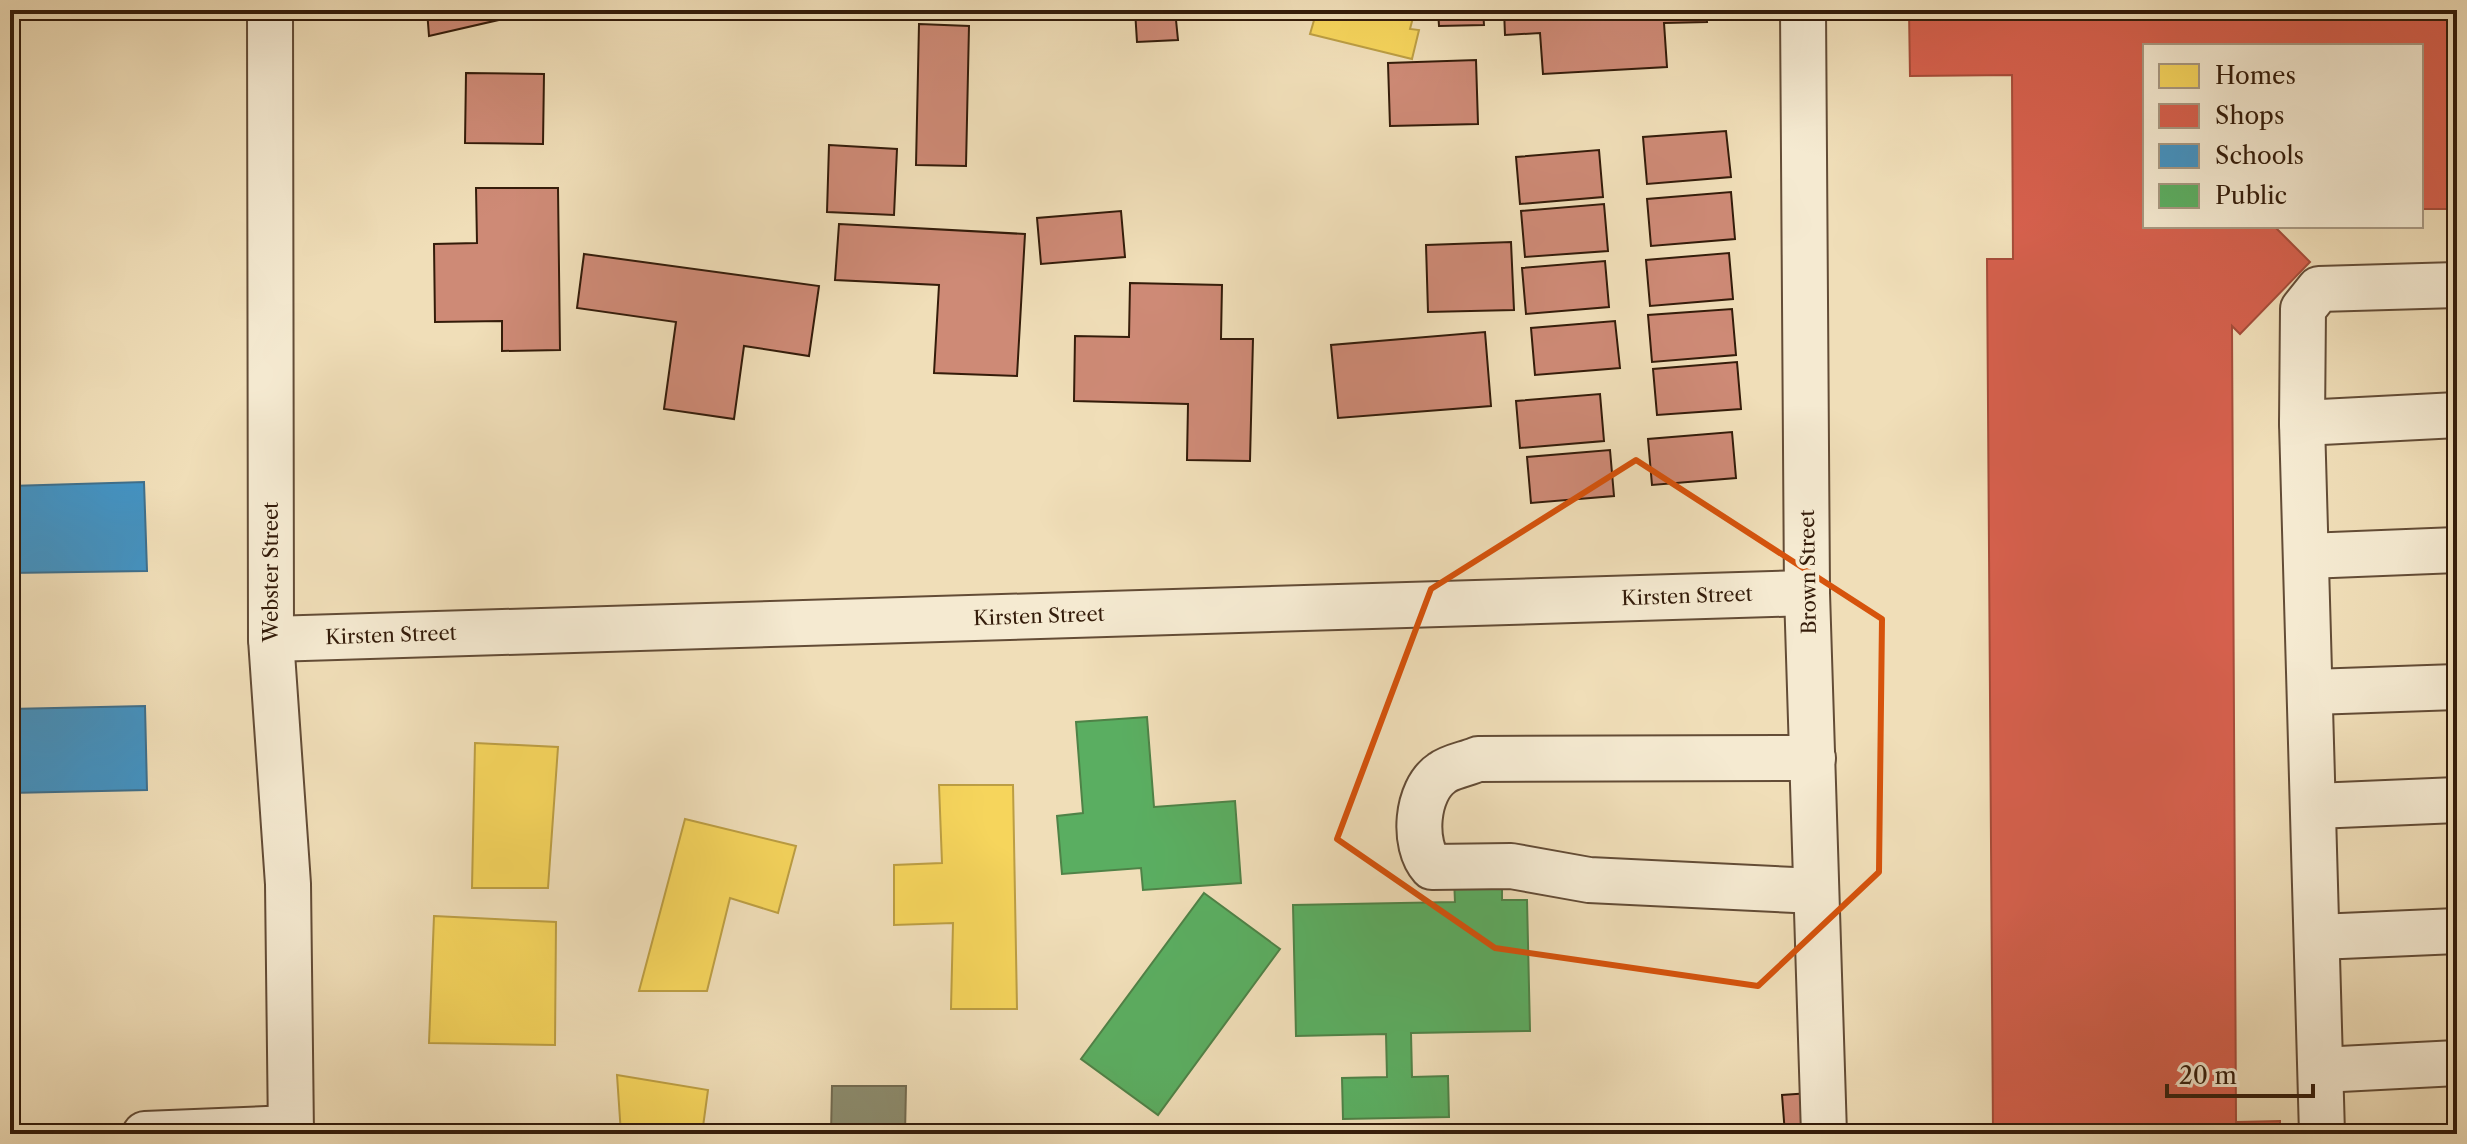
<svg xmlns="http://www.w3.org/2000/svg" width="2467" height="1144" font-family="'Libre Caslon Text',serif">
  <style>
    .homes { fill: #f6d55c; stroke: #bc9e43; stroke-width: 2 }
    .shops { fill: #d6604d; stroke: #a54c39; stroke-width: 2 }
    .schools { fill: #4393c3; stroke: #3e6f8c; stroke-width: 2 }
    .public { fill: #5aae61; stroke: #4f8247; stroke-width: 2 }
    .industry { fill: #8c8c6e; stroke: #726a50; stroke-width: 2 }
    .building { fill: #ce8a76; stroke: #341c0a; stroke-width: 2 }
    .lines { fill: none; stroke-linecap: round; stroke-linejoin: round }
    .minor-casing { stroke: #634c36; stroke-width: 48 }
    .minor { stroke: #f5ead1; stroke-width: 44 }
    .marked { fill: none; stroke: #d6530c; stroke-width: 6; stroke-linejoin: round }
    .labels { text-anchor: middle; stroke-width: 8; stroke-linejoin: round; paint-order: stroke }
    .street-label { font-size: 20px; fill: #341c0a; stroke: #f5ead1 }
  </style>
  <rect width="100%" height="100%" fill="#f0deb8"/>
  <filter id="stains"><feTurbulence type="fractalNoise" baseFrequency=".0025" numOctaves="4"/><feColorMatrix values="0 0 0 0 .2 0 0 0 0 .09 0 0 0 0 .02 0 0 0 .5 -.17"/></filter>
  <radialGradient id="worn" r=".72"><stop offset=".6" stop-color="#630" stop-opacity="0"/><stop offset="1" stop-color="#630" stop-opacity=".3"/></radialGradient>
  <g class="homes">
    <path d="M1317 10H1415L1410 29 1419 30 1412 59 1310 34Z"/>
    <path d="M475 743 558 747 548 888H472Z"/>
    <path d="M939 785H1013L1017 1009H951L953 923 894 925V865L942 863Z"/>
    <path d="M685 819 796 846 778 913 730 898 707 991H639Z"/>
    <path d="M434 916 556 922 555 1045 429 1043Z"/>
    <path d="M617 1075 708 1090 702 1134H621Z"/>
  </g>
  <path class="shops" d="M1909 10H2457V209H2421V46H2145V226H2274L2310 262 2240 334 2232 326 2236 1122 2280 1121V1134H1993L1987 259H2013L2012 75 1910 76Z"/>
  <g class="schools">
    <path d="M144 482 147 571 10 573V486Z"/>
    <path d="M145 706 147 790 10 793V709Z"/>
  </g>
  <g class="public">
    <path d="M1147 717 1154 807 1235 801 1241 883 1143 890 1141 868 1062 874 1057 816 1083 813 1076 722Z"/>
    <path d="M1502 877V900H1527L1530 1031 1411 1033 1412 1077 1448 1076 1449 1117 1343 1119 1342 1078 1387 1077 1386 1034 1296 1036 1293 905 1455 902 1454 878Z"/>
    <path d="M1204 893 1280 949 1158 1115 1081 1059Z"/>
  </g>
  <path class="industry" d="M832 1086H906L905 1134H831Z"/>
  <g class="building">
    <path d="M427 10H542L429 36Z"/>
    <path d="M730 10H775L731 14Z"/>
    <path d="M1135 10H1175L1178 40 1137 42Z"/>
    <path d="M1438 10H1483L1484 25 1439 26Z"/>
    <path d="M1504 10H1706L1707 22 1664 23 1667 67 1543 74 1540 33 1505 35Z"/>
    <path d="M919 24 969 26 966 166 916 165Z"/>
    <path d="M1476 60 1478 124 1390 126 1388 63Z"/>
    <path d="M466 73 544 74 543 144 465 143Z"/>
    <path d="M1726 131 1731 177 1647 184 1643 137Z"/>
    <path d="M829 145 897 149 894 215 827 212Z"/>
    <path d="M1599 150 1603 197 1520 204 1516 157Z"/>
    <path d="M476 188H558L560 350 502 351V321L435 322 434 244 477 243Z"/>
    <path d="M1731 192 1735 239 1651 246 1647 199Z"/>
    <path d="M1604 204 1608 251 1525 257 1521 211Z"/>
    <path d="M1121 211 1125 257 1041 264 1037 218Z"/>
    <path d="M839 224 1025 234 1017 376 934 373 939 285 835 280Z"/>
    <path d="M1511 242 1514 310 1428 312 1426 245Z"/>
    <path d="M1729 253 1733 299 1650 306 1646 260Z"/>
    <path d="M584 254 819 286 809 356 744 346 734 419 664 409 676 322 577 308Z"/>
    <path d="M1605 261 1609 307 1526 314 1522 268Z"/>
    <path d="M1130 283 1222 285 1221 339H1253L1250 461 1187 460 1188 404 1074 401 1075 336 1129 337Z"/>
    <path d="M1732 309 1736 355 1652 362 1648 315Z"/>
    <path d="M1615 321 1620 368 1535 375 1531 328Z"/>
    <path d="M1485 332 1491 406 1338 418 1331 345Z"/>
    <path d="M1737 362 1741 409 1657 415 1653 369Z"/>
    <path d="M1600 394 1604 441 1520 448 1516 401Z"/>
    <path d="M1732 432 1736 478 1652 485 1648 439Z"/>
    <path d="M1610 450 1614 496 1531 503 1527 457Z"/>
    <path d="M1810 1093 1813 1134H1785L1782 1095Z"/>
  </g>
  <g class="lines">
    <g class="minor-casing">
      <g id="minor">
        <path d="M270 10 271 639 288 884 291 1134"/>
        <path d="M1803 10 1807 593 1824 1134"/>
        <path d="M2302 423 2457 415"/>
        <path d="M2307 556 2457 550"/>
        <path d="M271 639 1807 593"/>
        <path d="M2312 692 2457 687"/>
        <path d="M1813 758 1478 759C1467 764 1451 766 1442 773 1416 790 1412 845 1432 867L1511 866 1589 880 1816 891"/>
        <path d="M2315 806 2457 800"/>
        <path d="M2318 937 2457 931"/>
        <path d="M2321 1070 2457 1063"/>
        <path d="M145 1134 291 1128"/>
        <path d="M2322 1134 2302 423 2303 309 2319 289 2457 285"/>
      </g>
    </g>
    <use href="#minor" class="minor"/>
  </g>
  <path class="marked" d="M1636 460 1882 619 1879 872 1758 986 1495 948 1337 839 1431 589Z"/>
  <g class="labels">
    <g class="street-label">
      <text transform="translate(271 572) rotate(-90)" y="7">Webster Street</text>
      <text transform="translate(1808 572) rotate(-91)" y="7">Brown Street</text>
      <text transform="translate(1687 596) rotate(-2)" y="7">Kirsten Street</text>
      <text transform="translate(1039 616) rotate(-2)" y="7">Kirsten Street</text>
      <text transform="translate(391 635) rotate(-2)" y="7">Kirsten Street</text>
    </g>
  </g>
  <rect width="2467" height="1144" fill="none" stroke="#f0deb8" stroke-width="40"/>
  <rect x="12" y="12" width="2443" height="1120" fill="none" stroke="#341c0a" stroke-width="4"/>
  <rect x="20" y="20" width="2427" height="1104" fill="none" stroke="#341c0a" stroke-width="2"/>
  <rect x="2143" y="44" width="280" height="184" fill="#f5ead1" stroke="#a89881" stroke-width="2"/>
  <rect x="2159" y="64" width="40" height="24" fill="#f6d55c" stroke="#a89881" stroke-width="2"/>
  <text x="2215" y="84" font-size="24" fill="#341c0a">Homes</text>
  <rect x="2159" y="104" width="40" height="24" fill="#d6604d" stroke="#a89881" stroke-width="2"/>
  <text x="2215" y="124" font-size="24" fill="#341c0a">Shops</text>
  <rect x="2159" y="144" width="40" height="24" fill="#4393c3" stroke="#a89881" stroke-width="2"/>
  <text x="2215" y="164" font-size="24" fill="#341c0a">Schools</text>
  <rect x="2159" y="184" width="40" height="24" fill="#5aae61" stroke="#a89881" stroke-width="2"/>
  <text x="2215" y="204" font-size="24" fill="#341c0a">Public</text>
  <path d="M2167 1084v12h146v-12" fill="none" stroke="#341c0a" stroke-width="4"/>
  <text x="2179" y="1084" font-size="24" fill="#341c0a" stroke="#f5ead1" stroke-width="6" paint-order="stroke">20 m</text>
  <rect width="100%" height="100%" filter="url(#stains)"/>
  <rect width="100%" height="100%" fill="url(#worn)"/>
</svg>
